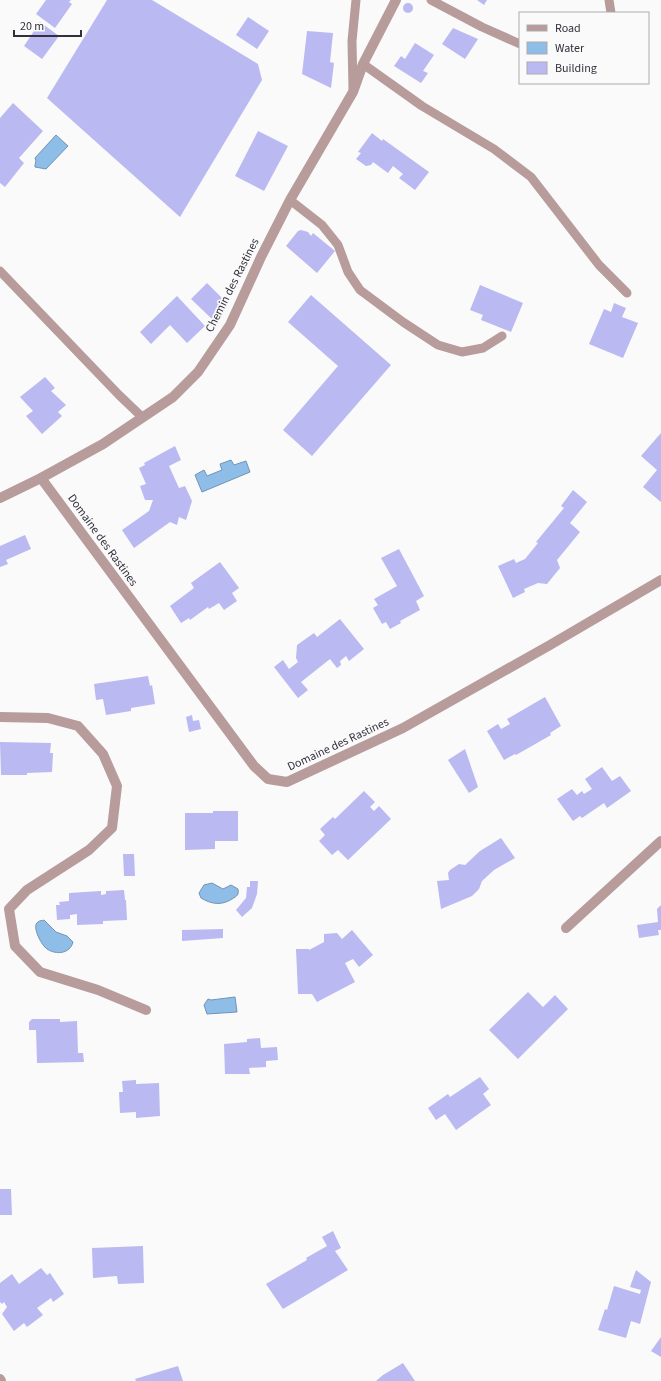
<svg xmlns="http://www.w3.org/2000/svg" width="661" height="1381" font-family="'Source Sans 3',sans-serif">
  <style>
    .water { fill: #8ebee8; stroke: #7393b4 }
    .building { fill: #bab9f1 }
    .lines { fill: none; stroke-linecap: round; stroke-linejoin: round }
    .lane { stroke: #b89b9b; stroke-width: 9 }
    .street { stroke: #b89b9b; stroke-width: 10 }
    .labels { text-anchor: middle; stroke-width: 3.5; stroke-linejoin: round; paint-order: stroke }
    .street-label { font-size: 12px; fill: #352f3c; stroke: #fafafa }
  </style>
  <rect width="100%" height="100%" fill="#fafafa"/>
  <g class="water">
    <path d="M56 135 68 146 46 169 35 167V165L36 161 35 158Z"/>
    <path d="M231 460 234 465 246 461 250 472 202 492 195 475 204 470 207 476 222 470 220 464Z"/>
    <path d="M212 883 223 889 231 885 238 889C239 895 237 896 232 899 221 906 211 904 201 898L199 893 204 885Z"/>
    <path d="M44 920 56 932 67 936 73 942C70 954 56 955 47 949 42 946 31 926 38 922 40 920 42 921 44 920Z"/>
    <path d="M235 997 237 1012 207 1014 204 1005 208 999 211 1000Z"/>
  </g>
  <g class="building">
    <path d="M46 0H71L69 2 72 4 55 28 36 14Z"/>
    <path d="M107 0H152L258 64 262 80 180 217 47 98Z"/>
    <path d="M477 0H487L484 5Z"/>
    <circle cx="408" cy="8" r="5"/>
    <path d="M248 17 269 31 257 49 236 35Z"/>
    <path d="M40 22 59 36 42 59 24 46Z"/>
    <path d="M453 28 478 39 465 59 442 44Z"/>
    <path d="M307 31 333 33 330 62 334 63 331 88 302 74Z"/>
    <path d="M415 43 434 55 423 71 428 73 421 83 394 66 401 56 405 59Z"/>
    <path d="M13 103 43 131 19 158 24 163 5 187 0 183V118Z"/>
    <path d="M258 131 288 146 264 191 235 176Z"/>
    <path d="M372 133 382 141 383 139 429 172 415 190 399 178 403 174 393 166 388 173 373 162 371 165 366 166 356 159 361 153 358 152Z"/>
    <path d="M301 230 308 232 311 236 313 233 335 251 317 273 286 246 298 231Z"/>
    <path d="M207 283 227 303 212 319 191 299Z"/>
    <path d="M480 285 523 303 511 332 481 320 483 315 470 310Z"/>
    <path d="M311 295 391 365 312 456 283 430 338 366 288 322Z"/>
    <path d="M177 296 205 326 187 343 170 325 151 344 140 332Z"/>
    <path d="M614 303 626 308 622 317 638 323 623 358 589 344 604 309 611 312Z"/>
    <path d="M45 377 55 388 51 391 66 405 58 412 62 416 42 434 26 416 33 411 20 397Z"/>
    <path d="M661 433V502L643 487 657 470 641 456Z"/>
    <path d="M175 446 181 460 169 466 179 488 185 486 192 501 186 520 179 517 177 525 170 522 134 548 122 530 149 511 153 500H145L140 486 146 484 139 468 145 465 144 463Z"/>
    <path d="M573 490 587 502 570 523 580 532 557 560 560 568 547 584 538 583 524 589 525 592 513 598 498 566 514 559 516 563 525 559 538 543 536 542 564 508 561 506Z"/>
    <path d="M25 535 31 549 6 560 8 564 0 567V546Z"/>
    <path d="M399 549 424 596 416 601 420 610 400 621 401 623 390 629 386 622 382 624 373 608 378 605 374 599 397 586 381 558Z"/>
    <path d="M220 562 239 588 232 593 237 601 224 610 219 603 209 609 208 607 190 620 189 618 181 623 170 606 194 588 191 583Z"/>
    <path d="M340 619 364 649 349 661 346 656 340 661 341 665 337 668 330 659 301 682 308 690 298 698 274 667 283 660 289 669 298 662 296 658 297 645 314 633 317 637Z"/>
    <path d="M148 676 150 686 152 685 155 704 131 708V711L106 715 103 699 96 700 94 684Z"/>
    <path d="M545 697 561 726 550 733 551 735 516 755 515 754 504 760 487 731 498 724 501 729 510 724 507 719Z"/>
    <path d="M192 715 193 721 199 720 201 729 189 732 186 717Z"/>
    <path d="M0 742 51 743 50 753H53L52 772 27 773V775H1Z"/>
    <path d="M465 749 478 787 469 793 448 760Z"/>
    <path d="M602 767 612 781 620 776 631 791 607 808 604 803 582 818 580 816 573 821 557 799 572 789 577 795 582 791 584 794 592 789 585 779Z"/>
    <path d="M364 791 375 802 370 807 374 811 379 806 391 819 348 860 338 850 332 855 319 841 325 835 320 829 333 817 335 819Z"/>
    <path d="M213 811H238V841H215V849L185 850V813H213Z"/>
    <path d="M501 838 515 858 494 870 482 881 479 889 472 896 441 909 437 881 449 880 448 873 450 870 459 864 465 865 480 851Z"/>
    <path d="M123 854H134L135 876H124Z"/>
    <path d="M250 881H258L257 894 252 908 242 917 236 910 246 898 247 887H250Z"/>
    <path d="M124 890 125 900H126L127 920 103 921V924L77 925V914L70 915V919L57 920 56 905H60L59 902 69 901V893L101 891V895L106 894V891Z"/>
    <path d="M661 905V930H658L659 935 639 938 637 925 658 922 657 909Z"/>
    <path d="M223 929V938L182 941V930Z"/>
    <path d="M352 930 373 955 359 967 353 959 345 963 355 982 317 1002 312 994H298L296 949H309V950L324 942V934L337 933 342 939Z"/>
    <path d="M528 992 543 1007 555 995 568 1009 518 1059 489 1030Z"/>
    <path d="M32 1019H60V1022L77 1021 78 1053H83L84 1062 37 1063 36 1030H29V1022Z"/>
    <path d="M260 1038 261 1048 277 1047 278 1060 266 1061V1067L249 1068 250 1074H225L224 1044 247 1042V1039Z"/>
    <path d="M480 1077 489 1089 483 1094 491 1105 456 1130 445 1114 436 1120 428 1108 448 1094 450 1097Z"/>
    <path d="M136 1080V1084L159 1083 160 1116 136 1118V1112L120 1113 119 1092H123L122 1081Z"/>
    <path d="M0 1189H11L12 1215H0Z"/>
    <path d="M333 1231 341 1248 335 1251 348 1270 283 1309 266 1284 307 1260 306 1258 327 1246 322 1237Z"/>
    <path d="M143 1246 144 1283 118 1284 117 1276 93 1278 92 1248Z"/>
    <path d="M41 1268 47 1275 50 1273 64 1294 53 1302 51 1298 37 1308 43 1315 27 1327 24 1323 14 1331 2 1314 7 1307 4 1302 2 1304 0 1302V1283L12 1274 19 1284Z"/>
    <path d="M636 1270 651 1282 640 1324 631 1321 626 1338 598 1330 605 1309 607 1310 614 1286 640 1294 641 1290 630 1287Z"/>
    <path d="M661 1337V1357L651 1351Z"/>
    <path d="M403 1363 415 1381H376L383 1375Z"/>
    <path d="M178 1366 183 1381H136L135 1379Z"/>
  </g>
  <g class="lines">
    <g class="lane">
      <path d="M431 0 482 27 520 44"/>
      <path d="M609 0 611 13"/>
      <path d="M363 64 422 106 494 149 531 177 599 265 627 293"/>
      <path d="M353 89 352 41 356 0"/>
      <path d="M290 200 322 225 338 245 348 272 360 290 403 322 438 345 462 352 483 348 502 336"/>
      <path d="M0 271 119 395 142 417"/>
    </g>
    <g class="street">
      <path d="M41 478 254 766 268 779 287 782 403 728 550 645 661 580"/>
      <path d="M0 498 41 478 103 444 173 397 198 372 230 325 261 257 290 200 353 92 363 64 396 0"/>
      <path d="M0 717 48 718 78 726 103 754 117 786 112 828 89 850 27 890 9 909 15 946 40 972 98 990 146 1010"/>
      <path d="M566 928 661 841"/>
      <path d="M0 1379 1 1381"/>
    </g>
  </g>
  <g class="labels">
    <g class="street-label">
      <text transform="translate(232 285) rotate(-63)" y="4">Chemin des Rastines</text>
      <text transform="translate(103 540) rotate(54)" y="4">Domaine des Rastines</text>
      <text transform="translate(338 744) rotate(-25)" y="4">Domaine des Rastines</text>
    </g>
  </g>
  <rect x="519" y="12" width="130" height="72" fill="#fafafa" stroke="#aba9ae"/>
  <rect x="527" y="25" width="20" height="6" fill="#b89b9b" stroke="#aba9ae"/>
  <text x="555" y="32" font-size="12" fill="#352f3c">Road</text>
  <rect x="527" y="42" width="20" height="12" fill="#8ebee8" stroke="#aba9ae"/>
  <text x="555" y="52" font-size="12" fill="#352f3c">Water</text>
  <rect x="527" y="62" width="20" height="12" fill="#bab9f1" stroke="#aba9ae"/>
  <text x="555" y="72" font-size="12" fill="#352f3c">Building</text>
  <path d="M14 30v6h67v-6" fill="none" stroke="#352f3c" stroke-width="2"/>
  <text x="20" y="30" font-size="12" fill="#352f3c" stroke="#fafafa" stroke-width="3" paint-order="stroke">20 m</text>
</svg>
